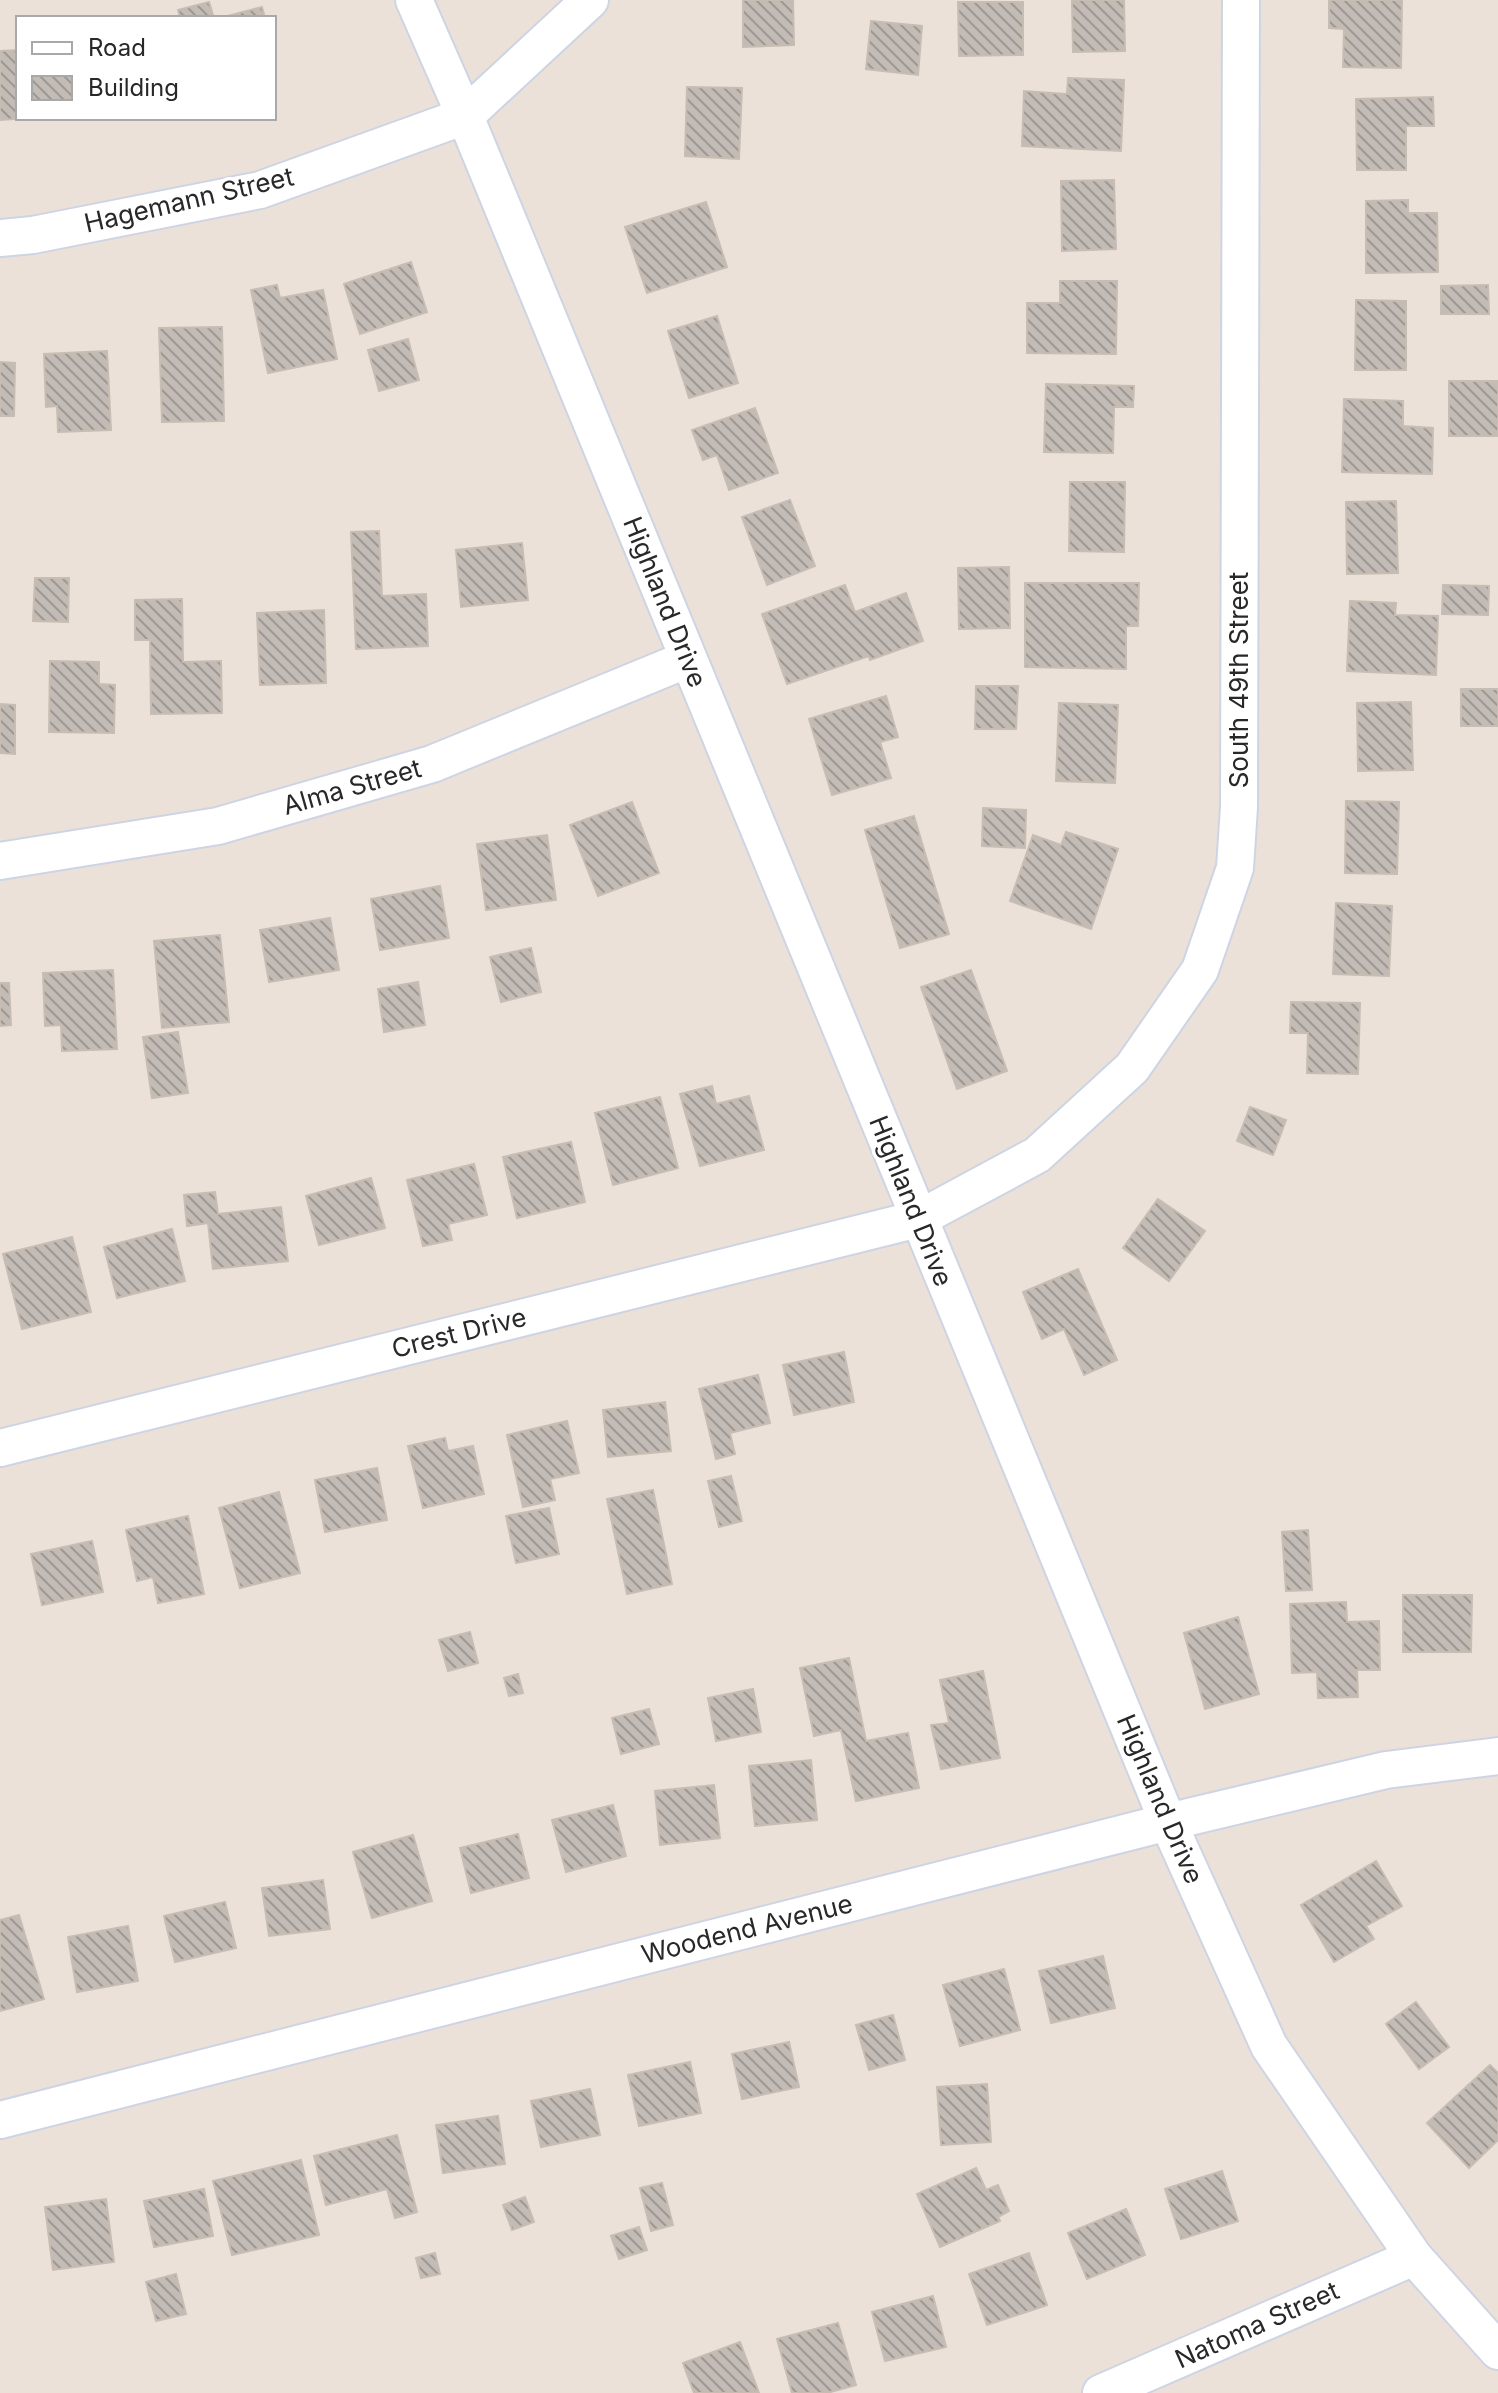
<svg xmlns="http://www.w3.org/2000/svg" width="1498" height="2393" font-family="Inter,sans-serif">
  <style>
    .building { fill: url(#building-back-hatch); stroke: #c7bdb2; stroke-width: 2 }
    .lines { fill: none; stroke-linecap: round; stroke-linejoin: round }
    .street-casing { stroke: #cdd4e3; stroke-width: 40 }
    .street { stroke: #fff; stroke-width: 36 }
    .labels { text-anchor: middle; stroke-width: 7; stroke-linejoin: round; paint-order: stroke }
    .street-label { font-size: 26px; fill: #282828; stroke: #fff }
  </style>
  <defs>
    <pattern id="building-back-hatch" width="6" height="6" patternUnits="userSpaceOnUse" patternTransform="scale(2)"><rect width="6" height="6" fill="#c3bbb5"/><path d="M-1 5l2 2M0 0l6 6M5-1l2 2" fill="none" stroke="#9e9893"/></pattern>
  </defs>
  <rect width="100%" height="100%" fill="#ece1d8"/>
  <g class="building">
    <path d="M743 0H793L794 45 743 47Z"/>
    <path d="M1072 0H1124L1125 51 1073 52Z"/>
    <path d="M1329 0H1402L1401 68 1343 67 1344 29 1329 28Z"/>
    <path d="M209 2 214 18H180L178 10Z"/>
    <path d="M958 2H1023V55L959 56Z"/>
    <path d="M262 7 265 18H220Z"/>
    <path d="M871 21 922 26 918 75 866 69Z"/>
    <path d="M18 50V118H28L0 120V51Z"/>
    <path d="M1068 78 1124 80 1121 151 1022 146 1024 91 1067 94Z"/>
    <path d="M687 87 742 88 739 159 685 156Z"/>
    <path d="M1433 97 1434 126H1406V170H1357L1356 99Z"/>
    <path d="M1114 180 1116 249 1062 251 1061 181Z"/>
    <path d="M1408 200V213H1437L1438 272 1366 273V201Z"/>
    <path d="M706 202 727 267 647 293 625 227Z"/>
    <path d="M411 262 427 312 360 334 344 284Z"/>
    <path d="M1060 281H1117L1116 354 1027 353V303H1060Z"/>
    <path d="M277 285 280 298 323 290 337 359 268 373 251 290Z"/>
    <path d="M1488 285 1489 314H1441V286Z"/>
    <path d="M1356 300 1406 301V370H1355Z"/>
    <path d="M717 316 738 383 689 398 668 331Z"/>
    <path d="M222 327 224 421 162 422 159 328Z"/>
    <path d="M408 339 419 380 379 391 368 350Z"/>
    <path d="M107 351 111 430 58 432 57 406 46 407 44 354Z"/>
    <path d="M0 362 15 363 14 416H0Z"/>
    <rect x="1449" y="381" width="49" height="55"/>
    <path d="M1046 384 1134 386 1133 407H1114L1113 453 1044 452Z"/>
    <path d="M1344 399 1403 401V426L1433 428 1432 474 1342 472Z"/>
    <path d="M755 408 778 473 729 490 717 455 703 460 692 430Z"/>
    <path d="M1070 482H1125L1124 552 1069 551Z"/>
    <path d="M790 500 815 566 767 585 742 517Z"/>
    <path d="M1396 501 1398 573 1347 574 1346 502Z"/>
    <path d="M379 531 382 596 426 594 428 646 356 649 351 532Z"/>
    <path d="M522 543 528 600 461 607 456 550Z"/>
    <path d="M1009 567 1010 628 959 629 958 568Z"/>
    <path d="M35 578H69L68 622 33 621Z"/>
    <path d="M1025 583H1139L1138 626H1126V669L1025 667Z"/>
    <path d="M845 585 855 612 906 593 923 641 870 660 869 656 787 684 762 614Z"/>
    <path d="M1443 585 1489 586 1488 615 1442 614Z"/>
    <path d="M182 599 183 662 221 661 222 713 151 714 150 640H135V600Z"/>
    <path d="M1350 601 1396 603 1395 615 1438 616 1436 675 1347 671Z"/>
    <path d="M324 610 326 683 260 685 257 613Z"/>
    <path d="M50 661 99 662V684L115 685 114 733 49 732Z"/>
    <path d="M976 686H1018L1016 729H975Z"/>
    <rect x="1461" y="689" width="37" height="37"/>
    <path d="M886 696 898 737 880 742 891 778 832 795 809 719Z"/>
    <path d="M1411 702 1413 770 1358 771 1357 703Z"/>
    <path d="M1059 703 1118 705 1115 783 1056 781Z"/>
    <path d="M0 704 15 705V754L0 753Z"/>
    <path d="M1346 801 1399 802 1397 874 1345 873Z"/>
    <path d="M632 802 659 873 598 896 570 825Z"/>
    <path d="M983 808 1026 810 1025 848 982 846Z"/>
    <path d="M914 816 949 934 900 948 865 830Z"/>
    <path d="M1066 832 1118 849 1091 929 1010 901 1033 835 1061 845Z"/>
    <path d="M547 835 556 900 486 910 477 844Z"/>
    <path d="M440 886 449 938 380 950 371 899Z"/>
    <path d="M1336 903 1392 906 1389 976 1333 974Z"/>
    <path d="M330 918 339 970 269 982 260 930Z"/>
    <path d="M220 935 229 1022 162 1028 154 941Z"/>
    <path d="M531 948 541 992 501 1002 490 957Z"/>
    <path d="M113 970 117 1049 62 1051 61 1025 45 1026 43 973Z"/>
    <path d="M971 970 1007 1071 957 1089 921 987Z"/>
    <path d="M418 982 425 1025 384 1032 378 989Z"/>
    <path d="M0 983H9L11 1025 0 1026Z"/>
    <path d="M1291 1002 1360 1003 1358 1074 1307 1073 1308 1033H1290Z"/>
    <path d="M178 1032 188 1093 152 1098 143 1037Z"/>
    <path d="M712 1086 716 1104 749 1096 764 1150 700 1166 680 1094Z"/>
    <path d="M660 1097 678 1168 613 1185 595 1113Z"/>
    <path d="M1250 1107 1286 1120 1273 1155 1237 1141Z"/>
    <path d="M571 1142 585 1202 517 1218 503 1157Z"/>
    <path d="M474 1164 487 1215 448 1224 452 1240 423 1246 407 1180Z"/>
    <path d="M371 1178 385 1228 319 1245 306 1196Z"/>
    <path d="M215 1192 218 1214 281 1207 288 1261 213 1269 208 1223 187 1226 184 1195Z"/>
    <path d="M1158 1199 1205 1231 1169 1281 1123 1248Z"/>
    <path d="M172 1229 185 1281 117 1298 104 1247Z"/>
    <path d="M72 1237 91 1312 22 1329 3 1254Z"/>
    <path d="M1078 1269 1117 1360 1084 1375 1064 1329 1042 1339 1023 1292Z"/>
    <path d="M844 1352 854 1402 794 1415 783 1365Z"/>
    <path d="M758 1375 770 1423 730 1433 735 1454 716 1459 699 1389Z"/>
    <path d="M665 1402 671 1451 608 1457 603 1410Z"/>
    <path d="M567 1421 579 1473 550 1479 555 1500 523 1507 507 1435Z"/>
    <path d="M445 1438 448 1451 473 1446 484 1494 423 1508 408 1446Z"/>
    <path d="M377 1468 387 1520 325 1532 315 1480Z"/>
    <path d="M731 1476 742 1521 719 1527 708 1481Z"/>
    <path d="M653 1490 672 1584 627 1594 607 1499Z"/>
    <path d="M279 1492 300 1573 240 1588 219 1508Z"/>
    <path d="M549 1508 559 1554 516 1563 506 1516Z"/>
    <path d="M188 1516 204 1594 158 1603 153 1577 137 1581 126 1530Z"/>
    <path d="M1308 1530 1312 1590 1286 1591 1282 1532Z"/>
    <path d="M92 1541 103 1592 42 1605 31 1554Z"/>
    <path d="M1403 1595H1472L1471 1652H1403Z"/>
    <path d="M1346 1602 1347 1622 1379 1621 1380 1670H1357L1358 1697 1318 1698 1317 1672 1292 1673 1290 1604Z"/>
    <path d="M1238 1617 1259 1694 1205 1709 1184 1633Z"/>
    <path d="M470 1632 478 1663 448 1671 439 1640Z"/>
    <path d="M849 1658 866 1741 908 1733 919 1788 856 1801 841 1730 814 1736 800 1668Z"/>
    <path d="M983 1671 1000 1758 941 1769 931 1725 949 1723 940 1680Z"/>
    <path d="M518 1674 523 1693 509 1696 504 1678Z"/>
    <path d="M753 1689 761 1732 716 1741 708 1698Z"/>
    <path d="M649 1709 659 1744 621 1754 612 1718Z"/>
    <path d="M811 1760 817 1820 755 1826 749 1766Z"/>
    <path d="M714 1785 720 1838 660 1845 655 1791Z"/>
    <path d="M613 1805 626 1856 566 1872 552 1820Z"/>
    <path d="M518 1834 529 1878 471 1893 460 1848Z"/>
    <path d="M413 1835 432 1901 372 1918 353 1852Z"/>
    <path d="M1376 1861 1402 1906 1366 1926 1374 1939 1334 1962 1301 1905Z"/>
    <path d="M323 1880 330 1929 269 1936 262 1888Z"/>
    <path d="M225 1902 236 1948 175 1962 164 1916Z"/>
    <path d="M19 1915 44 1999 0 2011V1920Z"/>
    <path d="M128 1926 138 1981 77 1992 68 1937Z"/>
    <path d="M1103 1956 1115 2008 1051 2023 1039 1971Z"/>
    <path d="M1004 1969 1020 2030 960 2046 943 1985Z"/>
    <path d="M1416 2002 1449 2047 1419 2069 1386 2024Z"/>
    <path d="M893 2015 905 2060 869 2070 856 2025Z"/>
    <path d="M789 2042 799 2087 742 2099 732 2054Z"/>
    <path d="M690 2062 701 2113 639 2126 628 2075Z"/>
    <path d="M1490 2065 1498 2073V2140L1469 2168 1427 2123Z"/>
    <path d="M987 2084 991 2142 941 2145 937 2087Z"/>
    <path d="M590 2089 600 2135 541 2147 531 2101Z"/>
    <path d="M498 2116 505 2164 443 2173 436 2125Z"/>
    <path d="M397 2135 417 2212 395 2218 387 2189 326 2205 314 2156Z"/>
    <path d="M301 2160 319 2235 232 2255 213 2181Z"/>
    <path d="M976 2168 986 2190 998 2185 1009 2211 998 2217 1000 2221 940 2247 917 2194Z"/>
    <path d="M1222 2171 1238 2221 1181 2239 1165 2189Z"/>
    <path d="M662 2183 673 2225 651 2231 640 2188Z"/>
    <path d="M204 2189 213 2236 154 2247 144 2201Z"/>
    <path d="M525 2197 534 2222 512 2230 503 2205Z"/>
    <path d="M106 2199 114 2262 53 2270 45 2207Z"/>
    <path d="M1126 2209 1145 2255 1087 2279 1068 2233Z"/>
    <path d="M639 2227 647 2250 619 2259 611 2236Z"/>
    <path d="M435 2253 440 2274 421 2278 416 2258Z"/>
    <path d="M1029 2253 1047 2305 987 2325 969 2274Z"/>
    <path d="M176 2274 186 2314 156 2321 146 2282Z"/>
    <path d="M933 2296 946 2347 885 2361 872 2312Z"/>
    <path d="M838 2323 856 2385 827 2393H792L777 2339Z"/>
    <path d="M740 2342 759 2393H694L683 2363Z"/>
  </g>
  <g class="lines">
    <g class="street-casing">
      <g id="street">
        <path d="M414 0 465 116 1168 1822 1269 2046 1414 2257 1498 2351"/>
        <path d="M0 238 33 235 260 190 465 116 590 0"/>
        <path d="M0 861 218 826 432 764 688 659"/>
        <path d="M0 1448 918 1219 1037 1155 1132 1068 1200 970 1235 868 1239 807 1241 0"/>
        <path d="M0 2120 1168 1822 1386 1770 1498 1756"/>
        <path d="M1101 2393 1414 2257"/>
      </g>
    </g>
    <use href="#street" class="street"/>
  </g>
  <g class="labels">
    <g class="street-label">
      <text transform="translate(189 200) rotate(-13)" y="9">Hagemann Street</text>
      <text transform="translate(665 602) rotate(68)" y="9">Highland Drive</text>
      <text transform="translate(1239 680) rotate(-90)" y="9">South 49th Street</text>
      <text transform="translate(352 787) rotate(-16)" y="9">Alma Street</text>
      <text transform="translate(911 1201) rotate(68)" y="9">Highland Drive</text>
      <text transform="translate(459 1333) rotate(-14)" y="9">Crest Drive</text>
      <text transform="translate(1160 1799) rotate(67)" y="9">Highland Drive</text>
      <text transform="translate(747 1929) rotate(-14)" y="9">Woodend Avenue</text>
      <text transform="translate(1257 2325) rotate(-24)" y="9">Natoma Street</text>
    </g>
  </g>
  <rect x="16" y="16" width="260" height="104" fill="#ffffff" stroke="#a9a9a9" stroke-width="2"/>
  <rect x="32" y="42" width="40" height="12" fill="#ffffff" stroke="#a9a9a9" stroke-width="2"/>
  <text x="88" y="56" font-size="24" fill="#282828">Road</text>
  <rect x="32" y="76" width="40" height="24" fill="url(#building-back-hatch)" stroke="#a9a9a9" stroke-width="2"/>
  <text x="88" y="96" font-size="24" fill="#282828">Building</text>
</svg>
